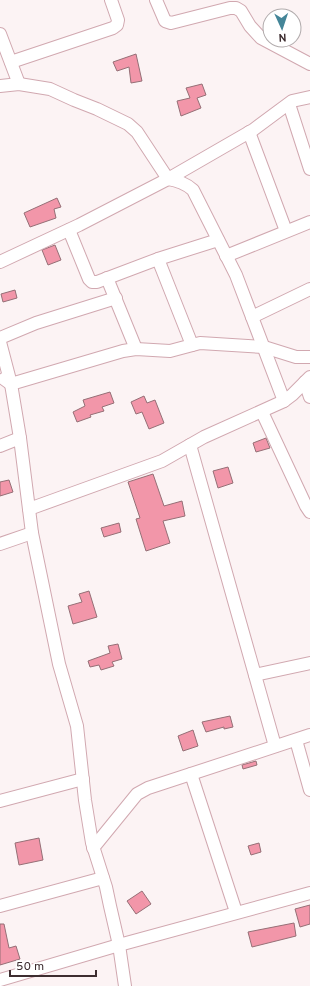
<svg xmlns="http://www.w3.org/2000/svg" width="310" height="986" font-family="Overpass,sans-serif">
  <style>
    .building { fill: #f296a9; stroke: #956f76 }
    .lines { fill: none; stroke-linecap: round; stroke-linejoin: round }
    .minor-casing { stroke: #d1a8b0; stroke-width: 14 }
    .minor { stroke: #fff; stroke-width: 12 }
  </style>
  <rect width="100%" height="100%" fill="#fcf3f4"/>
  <g class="building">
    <path d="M136 54 142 81 131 83 129 67 117 71 113 62Z"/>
    <path d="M202 84 206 95 197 98 201 108 181 116 177 101 190 98 186 88Z"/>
    <path d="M57 198 61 207 54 209 56 218 30 227 24 213Z"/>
    <path d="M55 245 61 260 48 265 42 250Z"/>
    <path d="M15 290 17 298 3 302 1 294Z"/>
    <path d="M110 392 114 403 102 407 104 411 90 415 91 417 77 422 73 412 85 406 83 400Z"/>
    <path d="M144 396 147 403 155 400 164 423 149 429 142 412 136 414 131 402Z"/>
    <path d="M266 438 270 448 256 452 253 443Z"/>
    <path d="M228 467 233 483 218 488 213 471Z"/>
    <path d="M153 474 164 506 182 501 185 516 163 521 170 543 146 551 136 519 140 518 128 482Z"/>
    <path d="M9 480 13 492 0 496V482Z"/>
    <path d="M119 523 121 532 104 537 101 528Z"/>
    <path d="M89 591 97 617 73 624 68 606 82 602 79 594Z"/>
    <path d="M118 644 122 659 112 662 114 666 101 670 99 665 90 667 88 661 110 653 108 646Z"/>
    <path d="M230 716 233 727 224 729V727L206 732 202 722Z"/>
    <path d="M193 730 198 746 183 751 178 736Z"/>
    <path d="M256 761 257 765 243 769 242 765Z"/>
    <path d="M39 838 43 860 19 865 15 843Z"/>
    <path d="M259 843 261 852 251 855 248 846Z"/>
    <path d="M142 891 151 904 136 914 127 901Z"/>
    <path d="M310 905V924L300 927 295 909Z"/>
    <path d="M294 923 296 936 252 947 248 932Z"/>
    <path d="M0 924H4L9 948 16 946 20 959 0 965Z"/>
  </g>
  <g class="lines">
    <g class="minor-casing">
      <g id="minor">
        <path d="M156 0 165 21 171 23 230 8H236L241 11 250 26 261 38 310 64"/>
        <path d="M0 34 19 84"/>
        <path d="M11 62 113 28 117 25 118 20 111 0"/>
        <path d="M0 86 19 84 50 89 74 100 97 109 128 124 137 132 168 179C178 181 185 183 193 190L236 275 284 401"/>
        <path d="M289 104 310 169"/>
        <path d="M249 132 286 231"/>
        <path d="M69 230 89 279 92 282H97L158 259 218 240"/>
        <path d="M226 256 310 222"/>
        <path d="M158 259 192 345"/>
        <path d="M0 262 79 225 168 179 253 130 292 101 310 97"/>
        <path d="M107 278 136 349"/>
        <path d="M252 317 310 289"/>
        <path d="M0 338 36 323 116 298"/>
        <path d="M0 342 11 384 20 438 32 533 59 664 77 726 85 800 92 843 106 887 110 906 119 945 125 986"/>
        <path d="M4 379 11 384 123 351 136 349 170 351 200 343 264 347 296 357H310"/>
        <path d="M305 382 310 397"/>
        <path d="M262 412 306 506 310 512"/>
        <path d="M190 445 275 746"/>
        <path d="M0 446 20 438"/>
        <path d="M29 509 162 461 204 437 284 401 292 395 310 377"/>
        <path d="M0 544 32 533"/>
        <path d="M255 675 310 663"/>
        <path d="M296 740 310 790"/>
        <path d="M191 774 236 912"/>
        <path d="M0 801 83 779"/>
        <path d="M93 848 137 794 148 788 310 735"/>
        <path d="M0 906 103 878"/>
        <path d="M0 980 119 945 310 893"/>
      </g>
    </g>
    <use href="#minor" class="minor"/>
  </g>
  <g transform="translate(282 28) rotate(177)"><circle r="19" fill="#ffffff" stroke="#b1abac"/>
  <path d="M0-3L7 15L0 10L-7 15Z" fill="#448598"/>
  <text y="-6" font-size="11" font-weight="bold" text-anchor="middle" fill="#3d2d30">N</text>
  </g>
  <path d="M10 970v6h86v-6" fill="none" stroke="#3d2d30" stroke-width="2"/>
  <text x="16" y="970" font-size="12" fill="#3d2d30" stroke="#ffffff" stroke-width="3" paint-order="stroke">50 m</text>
</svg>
